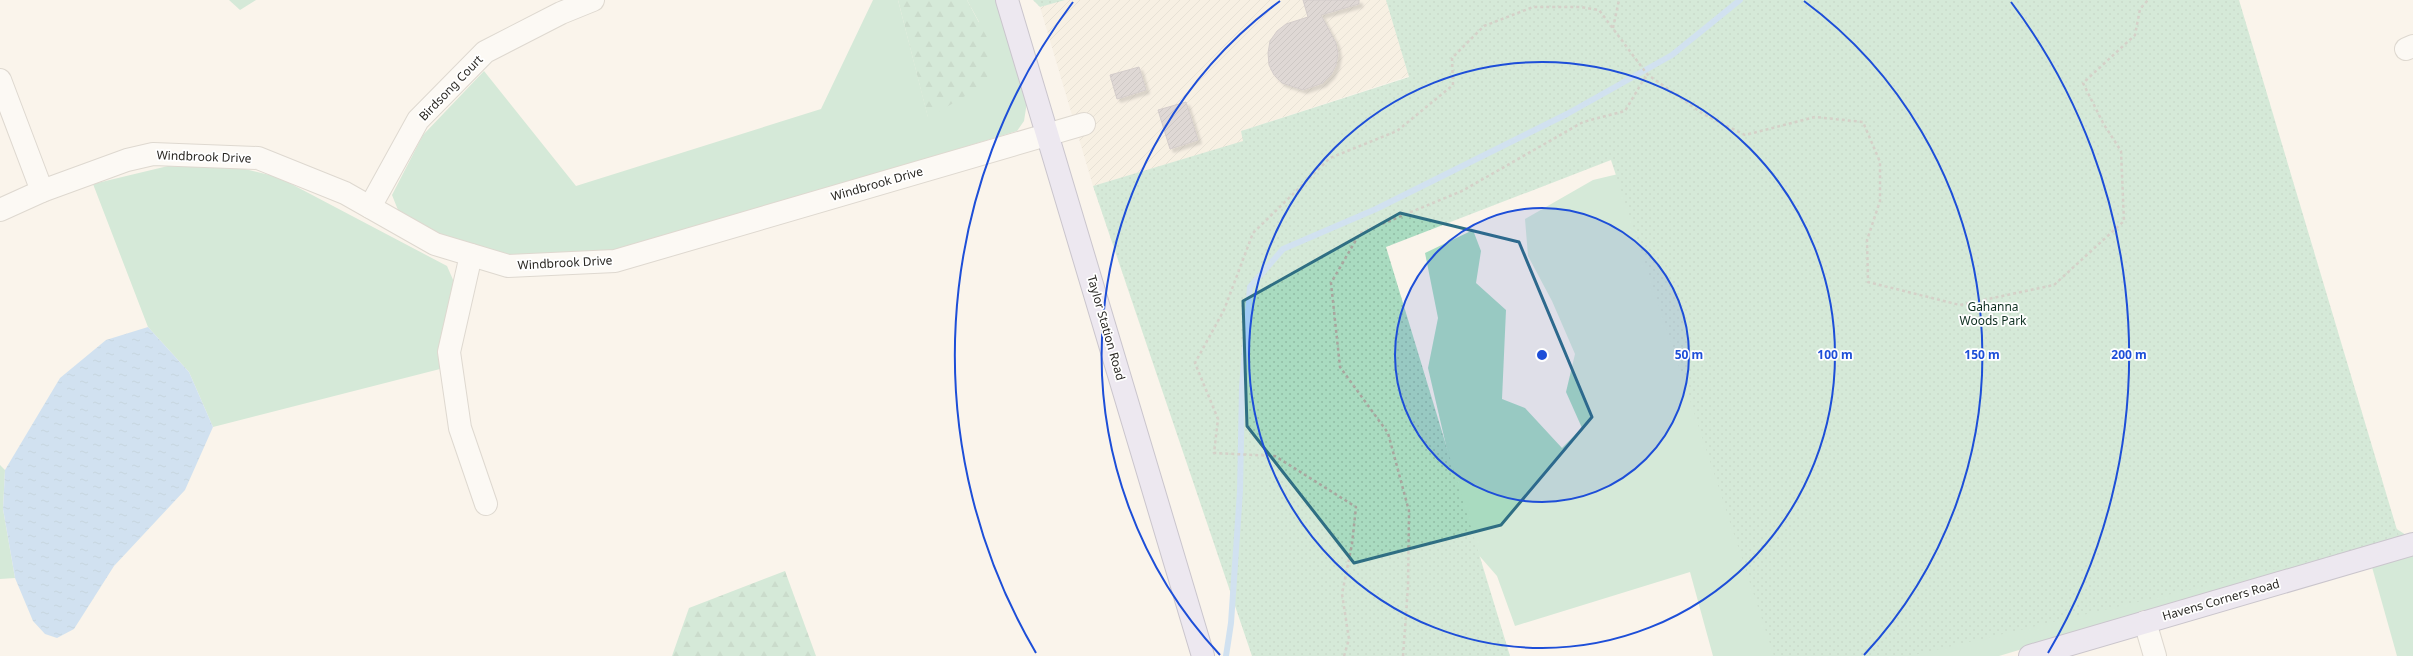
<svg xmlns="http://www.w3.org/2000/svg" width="2413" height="656" font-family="'Noto Sans',sans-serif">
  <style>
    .industrial { fill: url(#industrial-furrows) }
    .grass { fill: #a9dbc0 }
    .forest { fill: url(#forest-firs) }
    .park { fill: url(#park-dots) }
    .water { fill: url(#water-ripples) }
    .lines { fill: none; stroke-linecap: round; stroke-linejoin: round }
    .stream { stroke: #a0cbf5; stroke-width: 6 }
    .building { fill: url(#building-hatch); stroke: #a69da3; filter: url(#shadow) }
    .minor-casing { stroke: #bdb7af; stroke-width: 24 }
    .major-casing { stroke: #908ca8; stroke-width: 24 }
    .path { stroke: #a9a59e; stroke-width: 2.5; stroke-dasharray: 3 3; stroke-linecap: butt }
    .minor { stroke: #fff; stroke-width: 22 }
    .major { stroke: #dedaf5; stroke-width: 22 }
    .marked { fill: none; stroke: #2f6e83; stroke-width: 3; stroke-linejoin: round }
    .ring { fill: none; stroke: #1d4ed8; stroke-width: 2 }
    .labels { text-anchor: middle; stroke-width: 3.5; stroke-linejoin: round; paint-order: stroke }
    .street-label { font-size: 12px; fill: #292723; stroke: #fff }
    .park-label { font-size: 12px; fill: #0e3021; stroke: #fff }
    .centre { fill: #1d4ed8; stroke: #fff; stroke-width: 2 }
    .ring-label { font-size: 12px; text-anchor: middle; font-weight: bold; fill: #1d4ed8; stroke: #fff; stroke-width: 3.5; stroke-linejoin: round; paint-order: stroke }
  </style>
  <defs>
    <pattern id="industrial-furrows" width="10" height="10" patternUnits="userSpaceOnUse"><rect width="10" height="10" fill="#f4eada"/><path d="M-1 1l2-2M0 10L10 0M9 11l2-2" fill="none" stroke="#d1c9bb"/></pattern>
    <pattern id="forest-firs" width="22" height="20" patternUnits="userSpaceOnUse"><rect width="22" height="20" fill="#a9dbc0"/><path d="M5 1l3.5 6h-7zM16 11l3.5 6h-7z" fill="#91bca5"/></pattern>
    <pattern id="park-dots" width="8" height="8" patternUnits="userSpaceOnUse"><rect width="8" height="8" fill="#a9dbc0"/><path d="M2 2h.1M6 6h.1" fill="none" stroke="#91bca5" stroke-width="1.8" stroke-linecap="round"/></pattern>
    <pattern id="water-ripples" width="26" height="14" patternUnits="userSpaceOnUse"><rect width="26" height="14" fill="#a0cbf5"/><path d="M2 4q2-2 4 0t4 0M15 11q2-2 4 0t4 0" fill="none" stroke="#8aaed2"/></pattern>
    <pattern id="building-hatch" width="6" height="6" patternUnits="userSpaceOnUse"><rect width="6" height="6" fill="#beb5bb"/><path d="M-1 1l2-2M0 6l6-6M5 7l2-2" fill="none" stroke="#9a9398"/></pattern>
    <filter id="shadow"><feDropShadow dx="3.5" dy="3.5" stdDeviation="1" flood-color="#0004"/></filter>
  </defs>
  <rect width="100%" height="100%" fill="#faf4eb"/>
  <path class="industrial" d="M1064 0H1386L1409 76 1241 131 1244 141 1093 186 1040 7Z"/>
  <g class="grass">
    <path d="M229 0H256L240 10Z"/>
    <path d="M873 0H898L928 117 979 22 967 0H999L1028 96 1024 121 1017 131 711 224 604 253 510 258 444 238 400 215 392 195 423 135 484 71 576 186 821 109Z"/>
    <path d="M168 166 241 168 278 177 447 266 454 282 440 369 213 427 189 372 148 327 93 184Z"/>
    <path d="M1635 170 1781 656H1713L1690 572 1515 626 1497 576 1469 544 1428 368 1438 318 1425 253 1473 230 1481 251 1476 283 1506 310 1502 399 1525 408 1562 448 1582 428 1566 392 1575 354 1552 301 1528 256 1525 219 1593 180Z"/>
    <path d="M0 465 5 470 3 509 15 578 0 579Z"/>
    <path d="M2386 522 2406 535 1999 656H1884Z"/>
    <path d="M2413 556V656H2397L2372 567Z"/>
  </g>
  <g class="forest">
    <path d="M898 0H967L991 45 987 83 928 118Z"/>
    <path d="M785 571 816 656H672L689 608Z"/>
  </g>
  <g class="park">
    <path d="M1033 0H1065L1040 7Z"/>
    <path d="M1386 0H2239L2400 540 1910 656H1774L1611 160 1386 247 1510 656H1252L1093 186 1243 141 1241 131 1409 77Z"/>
  </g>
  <path class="water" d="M148 327 189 372 213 427 185 490 114 566 74 629 57 638 45 634 33 621 15 578 3 509 5 470 60 378 106 340Z"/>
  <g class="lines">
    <path class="stream" d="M1226 656 1231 623 1240 491 1242 387 1250 287 1283 249 1376 209 1567 114 1672 55 1740 0"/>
  </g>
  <g class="building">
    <path d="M1303 0H1359V4L1321 15 1336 43 1338 54 1336 65 1331 75 1323 83 1303 90 1282 83 1274 75 1269 65 1268 53 1270 41 1277 31 1286 24 1308 17Z"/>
    <path d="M1139 67 1146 90 1117 99 1110 75Z"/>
    <path d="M1186 102 1198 140 1170 149 1158 110Z"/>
  </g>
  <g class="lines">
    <g class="minor-casing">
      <g id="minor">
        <path d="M2406 49 2413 46"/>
        <path d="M0 80 42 191"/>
        <path d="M370 207 418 120 485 52 561 13 593 0"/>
        <path d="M0 210 42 191 127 160 153 154 258 158 345 193 435 244 508 266 615 261 1084 124"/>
        <path d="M471 255 449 352 460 428 486 504"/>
        <path d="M2145 622 2155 656"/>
      </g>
    </g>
    <g class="major-casing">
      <g id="major">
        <path d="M1007 0 1203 656"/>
        <path d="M2030 656 2413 544"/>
      </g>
    </g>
    <g class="path">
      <path d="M1613 28 1619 0"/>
      <path d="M1344 656 1349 639 1342 594 1352 544 1356 507 1275 456 1214 453 1218 419 1195 363 1224 310 1253 233 1330 158 1397 131 1453 85 1452 58 1484 26 1533 7H1581L1599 10 1647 74 1703 114 1745 135 1815 117 1863 122 1880 162V201L1867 240 1868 282 1960 305 2054 285 2124 221 2121 151 2103 123 2083 83 2135 35 2140 9 2148 0"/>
      <path d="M1403 656 1408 587 1409 511 1388 433 1340 367 1331 283 1360 233 1462 191 1583 122 1625 111 1647 74"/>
    </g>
    <use href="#minor" class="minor"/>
    <use href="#major" class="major"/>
  </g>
  <path d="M0 0H2413V656H0ZM1400 213 1519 242 1592 417 1501 525 1354 563 1247 426 1243 301Z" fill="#faf4eb" fill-opacity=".55" fill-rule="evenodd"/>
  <path class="marked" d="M1400 213 1519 242 1592 417 1501 525 1354 563 1247 426 1243 301Z"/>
  <circle cx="1542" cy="355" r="147" fill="#1d4ed8" fill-opacity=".12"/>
  <g class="ring">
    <circle cx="1542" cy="355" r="147"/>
    <circle cx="1542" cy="355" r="293"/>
    <path d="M1220 655A440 440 0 0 1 1280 1M1804 1A440 440 0 0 1 1864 655"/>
    <path d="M1036 653A587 587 0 0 1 1073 2M2011 2A587 587 0 0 1 2048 653"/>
  </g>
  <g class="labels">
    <g class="street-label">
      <text transform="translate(451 88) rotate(-46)" y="4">Birdsong Court</text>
      <text transform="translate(204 157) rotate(2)" y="4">Windbrook Drive</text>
      <text transform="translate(877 184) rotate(-16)" y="4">Windbrook Drive</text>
      <text transform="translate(565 263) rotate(-3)" y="4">Windbrook Drive</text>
      <text transform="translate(1106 328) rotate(74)" y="4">Taylor Station Road</text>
      <text transform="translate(2221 600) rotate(-16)" y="4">Havens Corners Road</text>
    </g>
    <g class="park-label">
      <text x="1993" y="311">Gahanna<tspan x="1993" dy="14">Woods Park</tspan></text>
    </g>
  </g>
  <circle cx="1542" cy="355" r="6" class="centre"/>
  <g class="ring-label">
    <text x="1689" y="359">50 m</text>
    <text x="1835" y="359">100 m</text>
    <text x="1982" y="359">150 m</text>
    <text x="2129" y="359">200 m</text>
  </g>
</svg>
